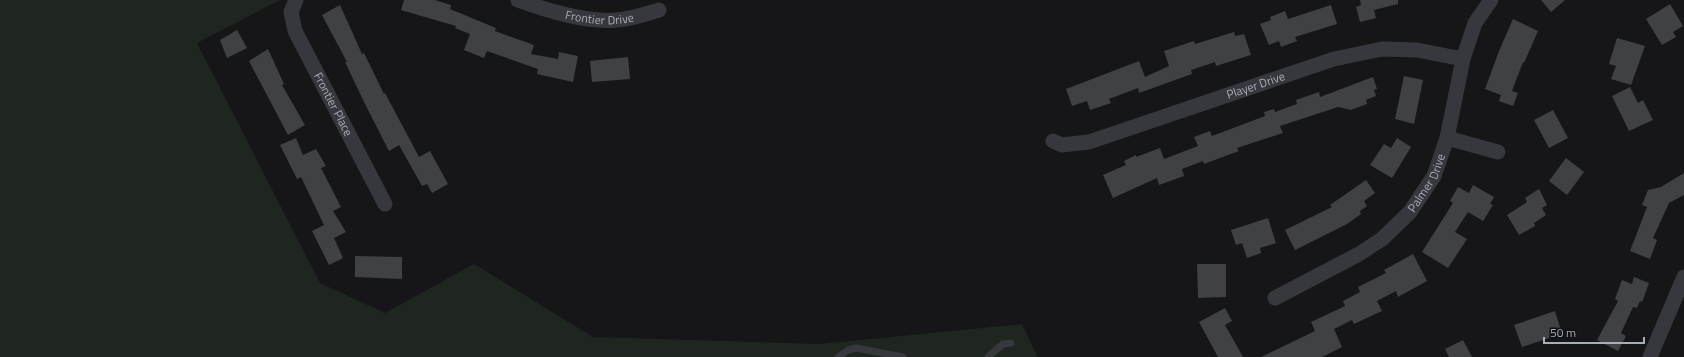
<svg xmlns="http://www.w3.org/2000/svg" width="1684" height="357" font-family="'Titillium Web',sans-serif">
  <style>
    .green { fill: #1e261f }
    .building { fill: #404145 }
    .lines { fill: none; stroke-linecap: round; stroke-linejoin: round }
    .service { stroke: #37383d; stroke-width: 7 }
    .minor { stroke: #37383d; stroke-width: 15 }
    .labels { text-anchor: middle; stroke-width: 3.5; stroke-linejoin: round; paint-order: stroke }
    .street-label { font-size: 12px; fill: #a8adb8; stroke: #111113 }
  </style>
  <rect width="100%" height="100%" fill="#161618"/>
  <path class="green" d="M0 0H280L197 43 320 283 385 313 474 264 593 337 819 344 1022 324 1038 357H0Z"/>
  <g class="building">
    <path d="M404 0H435L451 5 450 9 496 28 495 31 534 45 531 54 558 59 559 52 578 56 573 82 537 74 538 69 487 51 484 58 464 50 470 34 455 28 456 26 401 10Z"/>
    <path d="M1360 0H1398V4L1374 10 1376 18 1360 22 1356 7 1361 5Z"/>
    <path d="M1541 0H1565L1551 12Z"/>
    <path d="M1670 4 1683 26 1673 32 1676 37 1662 45 1646 19Z"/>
    <path d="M340 5 362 54 364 53 384 94 385 93 419 157 430 151 448 184 432 193 427 184 422 186 399 145 389 151 365 104 345 62H347L322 15Z"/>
    <path d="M1331 5 1337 24 1295 37 1297 41 1281 47 1279 41 1269 45 1260 24 1271 20 1270 17 1285 11 1288 19Z"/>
    <path d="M1513 19 1538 31 1524 63 1523 62 1512 91 1518 93 1513 106 1499 101 1501 95 1485 89 1499 51Z"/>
    <path d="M237 30 247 48 227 58 220 40Z"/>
    <path d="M1234 32 1235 36 1244 34 1251 55 1216 66 1215 62 1191 70 1192 74 1139 93 1138 88 1109 99 1111 103 1090 110 1087 101 1072 106 1066 89 1139 61 1145 77 1169 66 1164 51 1194 41 1195 44Z"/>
    <path d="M1617 38 1645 46 1631 85 1611 79 1616 66 1609 64Z"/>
    <path d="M268 49 284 84 282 85 305 125 288 135 249 61Z"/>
    <path d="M628 57 630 79 592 82 590 61Z"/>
    <path d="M1404 76 1423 80 1414 124 1395 119Z"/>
    <path d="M1373 77 1377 89 1374 90 1376 96 1366 100 1367 104 1351 110 1338 107 1280 126 1283 133 1237 148 1239 151 1204 164 1203 161 1182 169 1184 176 1159 185 1157 178 1113 198 1103 175 1126 165 1124 161 1136 155V157L1160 148 1164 159 1198 146 1194 137 1210 131 1212 136 1265 116 1264 112 1274 109 1275 112 1297 104 1296 100 1319 92 1320 97Z"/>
    <path d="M1630 87 1638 103 1643 100 1653 120 1629 131 1612 96Z"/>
    <path d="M1553 110 1568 138 1549 148 1534 120Z"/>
    <path d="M296 138 303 155 316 149 326 166 321 168 341 207 333 211 346 232 334 238 343 258 329 265 312 231 324 225 301 177 297 179 280 145Z"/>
    <path d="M1397 138 1411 147 1392 178 1370 165 1384 144 1391 148Z"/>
    <path d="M1566 158 1584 172 1567 195 1549 181Z"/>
    <path d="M1684 173V195L1669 203 1653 238 1657 240 1650 259 1630 251 1647 207 1642 205 1648 190 1661 187Z"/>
    <path d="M1366 180 1375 193 1364 201 1367 206 1360 211 1361 214 1347 224 1295 250 1285 230 1332 207 1330 205Z"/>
    <path d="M1473 185 1494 197 1490 204 1493 205 1483 221 1468 212 1455 232 1467 239 1448 268 1422 252 1453 203 1450 201 1458 187 1469 193Z"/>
    <path d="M1539 189 1547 205 1542 208 1546 215 1534 223 1535 226 1519 235 1507 215 1527 202 1525 198Z"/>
    <path d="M1268 218 1276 243 1260 248 1261 253 1247 258 1242 243 1236 245 1231 230Z"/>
    <path d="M1413 254 1427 281 1398 297 1396 291 1377 301 1382 311 1354 324 1352 320 1334 329 1342 347 1322 357H1261L1315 331 1311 322 1345 306 1343 301 1360 292 1358 287 1386 273 1384 270Z"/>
    <path d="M355 256 402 257V279L355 277Z"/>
    <path d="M1197 264H1226V297L1198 298Z"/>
    <path d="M1634 277 1649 283 1642 302 1640 301 1637 308 1633 307 1621 333 1626 336 1618 351 1597 340 1618 301 1615 299 1622 280 1632 284Z"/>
    <path d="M1225 308 1232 321 1225 325 1243 357H1218L1199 322Z"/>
    <path d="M1555 311 1562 334 1522 347 1514 325Z"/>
    <path d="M1463 340 1472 357H1449L1445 349Z"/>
  </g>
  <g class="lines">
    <g class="service">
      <path d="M838 357 848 350 856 348 903 357"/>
      <path d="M988 357 1003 344 1011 343"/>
    </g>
    <g class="minor">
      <path id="s1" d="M296 0 291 12 295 31 385 204"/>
      <path id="s2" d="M518 0C545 10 588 23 617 20 632 19 645 14 659 10"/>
      <path d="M1447 138 1498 152"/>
      <path id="s3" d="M1053 141 1062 145 1089 142 1334 59 1382 49 1417 50 1463 59"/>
      <path id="s4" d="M1275 298 1359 254 1382 239 1410 212 1434 176 1447 138 1463 59 1475 23 1491 0"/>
      <path d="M1650 357 1684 277"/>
    </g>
  </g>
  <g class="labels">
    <g class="street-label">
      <text dy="4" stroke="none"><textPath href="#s2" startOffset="84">Frontier Drive</textPath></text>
      <text dy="4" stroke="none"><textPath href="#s3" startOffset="213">Player Drive</textPath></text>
      <text dy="4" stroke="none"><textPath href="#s1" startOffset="115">Frontier Place</textPath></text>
      <text dy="4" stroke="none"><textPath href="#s4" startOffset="195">Palmer Drive</textPath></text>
    </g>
  </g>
  <path d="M1544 337v6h100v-6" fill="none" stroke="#a8adb8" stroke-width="2"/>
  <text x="1550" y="337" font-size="12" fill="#a8adb8" stroke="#111113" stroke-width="3" paint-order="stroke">50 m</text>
</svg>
